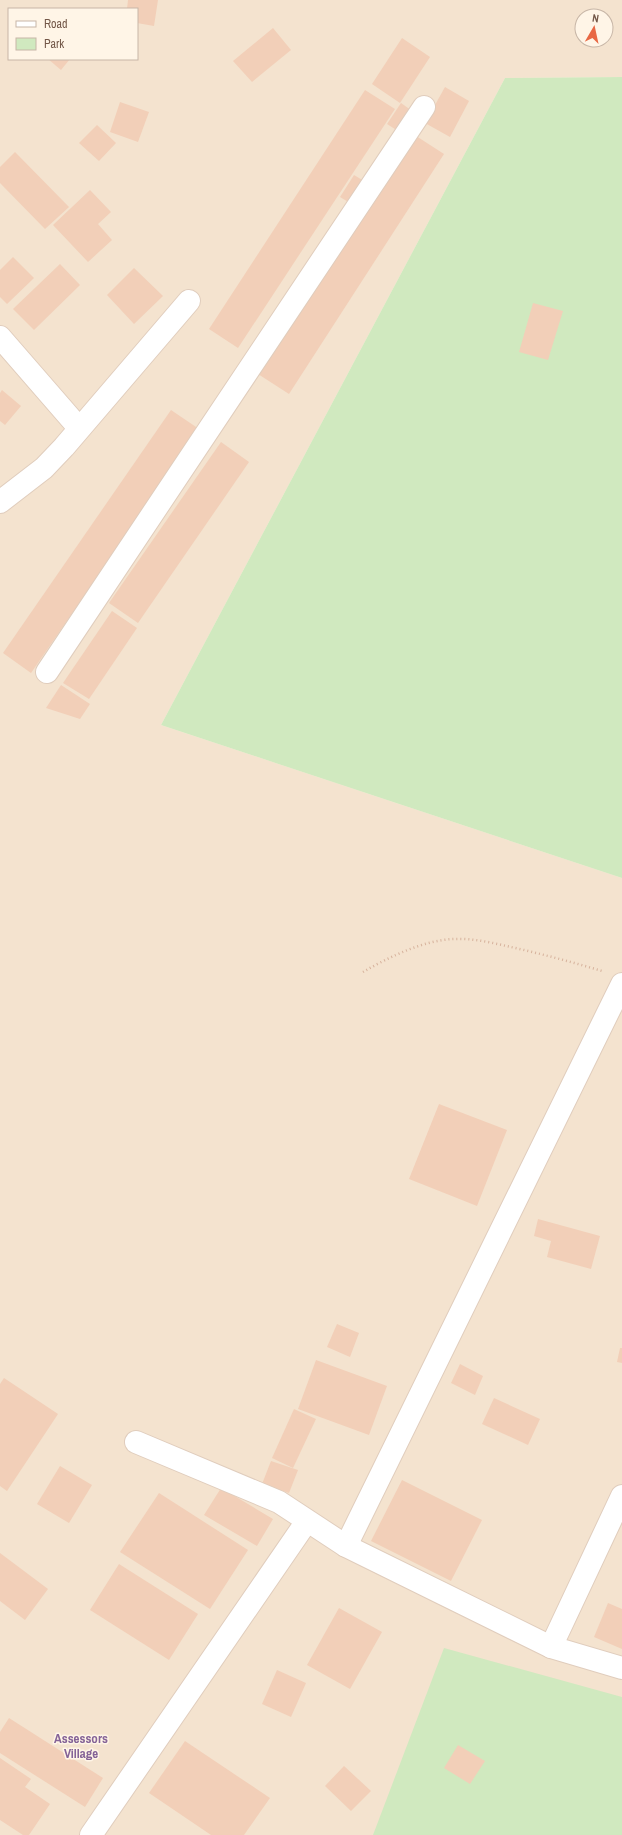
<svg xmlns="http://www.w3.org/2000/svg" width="622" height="1835" font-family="'Archivo Narrow',sans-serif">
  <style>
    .residential { fill: #f4e3cf; fill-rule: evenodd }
    .green { fill: #d0e9bf }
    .building { fill: #f2cfb8 }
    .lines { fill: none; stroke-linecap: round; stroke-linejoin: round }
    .minor-casing { stroke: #e0cdbd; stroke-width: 24 }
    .path { stroke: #d6b29c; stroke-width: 2.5; stroke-dasharray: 1 3; stroke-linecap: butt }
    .minor { stroke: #fff; stroke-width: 22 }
    .labels { text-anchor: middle; stroke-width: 3; stroke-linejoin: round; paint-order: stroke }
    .neighbourhood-label { font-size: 13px; font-weight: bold; fill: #856397; stroke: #fff5e7 }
  </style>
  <rect width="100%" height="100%" fill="#fcf1e1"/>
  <path class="residential" d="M0 0H622V77L505 78 161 725 622 878V1835H0ZM9 9H137V59H9ZM582 16H606V40H582Z"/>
  <g class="green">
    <path d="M622 77V878L161 725 505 78Z"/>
    <path d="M444 1648 622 1697V1835H373Z"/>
  </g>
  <g class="building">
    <path d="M128 0H158L154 26 137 23V9H127Z"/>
    <path d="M273 28 291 50 252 82 233 61Z"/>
    <path d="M402 38 430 57 400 103 372 84Z"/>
    <path d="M48 59H70L61 70Z"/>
    <path d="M445 87 469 101 450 137 425 123Z"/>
    <path d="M365 90 395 109 238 348 209 329Z"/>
    <path d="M120 102 149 112 138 142 110 132Z"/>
    <path d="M401 103 415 113 401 133 387 124Z"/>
    <path d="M97 125 116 143 99 161 79 143Z"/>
    <path d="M413 134 444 154 289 394 258 374Z"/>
    <path d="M15 152 69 207 45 229 0 183V167Z"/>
    <path d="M354 175 369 184 355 206 340 197Z"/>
    <path d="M90 190 111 212 98 224 112 240 88 262 53 225Z"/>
    <path d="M13 257 34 278 7 304 0 297V270Z"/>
    <path d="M60 264 80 285 34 330 13 309Z"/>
    <path d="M134 268 163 296 134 324 107 295Z"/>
    <path d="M533 303 563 311 548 360 519 352Z"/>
    <path d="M2 390 21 406 5 425 0 421V393Z"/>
    <path d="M171 410 199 429 31 673 3 653Z"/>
    <path d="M221 442 249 462 138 623 109 603Z"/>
    <path d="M112 611 137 628 89 699 63 683Z"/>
    <path d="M61 685 90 704 80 719 46 708Z"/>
    <path d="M439 1104 507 1130 477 1206 409 1179Z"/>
    <path d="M538 1219 600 1236 591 1269 547 1257 551 1241 534 1236Z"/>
    <path d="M337 1324 359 1333 350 1357 327 1347Z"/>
    <path d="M620 1348H622V1363L617 1362Z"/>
    <path d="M316 1360 387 1386 369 1435 298 1409Z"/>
    <path d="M460 1364 483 1376 475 1395 451 1383Z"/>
    <path d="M4 1378 58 1414 7 1491 0 1486V1384Z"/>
    <path d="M494 1398 540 1419 528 1445 482 1424Z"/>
    <path d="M294 1409 316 1419 293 1468 272 1458Z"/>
    <path d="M271 1461 298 1470 289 1493 262 1484Z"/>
    <path d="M60 1466 92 1485 69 1523 37 1504Z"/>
    <path d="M402 1480 482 1520 451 1581 371 1541Z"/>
    <path d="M221 1488 273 1519 257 1546 204 1515Z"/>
    <path d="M159 1493 248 1550 210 1609 120 1552Z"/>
    <path d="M0 1553 48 1589 25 1620 0 1601Z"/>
    <path d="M119 1564 198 1614 169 1660 90 1610Z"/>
    <path d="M608 1603 622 1609V1649L594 1637Z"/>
    <path d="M339 1608 382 1632 350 1689 307 1665Z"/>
    <path d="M277 1670 306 1683 291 1717 262 1704Z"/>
    <path d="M9 1718 103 1778 85 1807 0 1753V1732Z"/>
    <path d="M185 1741 270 1798 244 1835H211L149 1793Z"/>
    <path d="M458 1745 485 1761 470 1784 444 1768Z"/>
    <path d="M0 1758 31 1779 25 1787 50 1804 29 1835H23L0 1820Z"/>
    <path d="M344 1766 371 1791 351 1811 325 1786Z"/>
  </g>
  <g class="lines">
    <g class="minor-casing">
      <g id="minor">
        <path d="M0 337 79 428"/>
        <path d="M0 502 44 468 64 447 189 301"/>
        <path d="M47 672 424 107"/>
        <path d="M136 1442 279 1502 346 1546 551 1647 622 1668"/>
        <path d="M346 1546 622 984"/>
        <path d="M551 1647 622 1496"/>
        <path d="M91 1835 307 1521"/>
      </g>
    </g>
    <path class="path" d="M363 972C389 957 424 940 454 939 473 938 493 943 511 947 542 954 572 962 602 971"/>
    <use href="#minor" class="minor"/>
  </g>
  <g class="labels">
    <g class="neighbourhood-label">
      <text x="81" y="1743">Assessors<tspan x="81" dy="15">Village</tspan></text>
    </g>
  </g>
  <rect x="8" y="8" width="130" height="52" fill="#fff5e7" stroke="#c7b6a7"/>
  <rect x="16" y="21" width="20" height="6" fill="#ffffff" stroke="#c7b6a7"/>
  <text x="44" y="28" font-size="12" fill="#735748">Road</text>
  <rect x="16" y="38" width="20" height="12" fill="#d0e9bf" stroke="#c7b6a7"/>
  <text x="44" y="48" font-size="12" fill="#735748">Park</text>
  <g transform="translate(594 28) rotate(9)"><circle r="19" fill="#fff5e7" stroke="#c7b6a7"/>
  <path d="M0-3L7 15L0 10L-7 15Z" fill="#e86844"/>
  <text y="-6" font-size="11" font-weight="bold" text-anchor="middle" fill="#735748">N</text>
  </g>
</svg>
